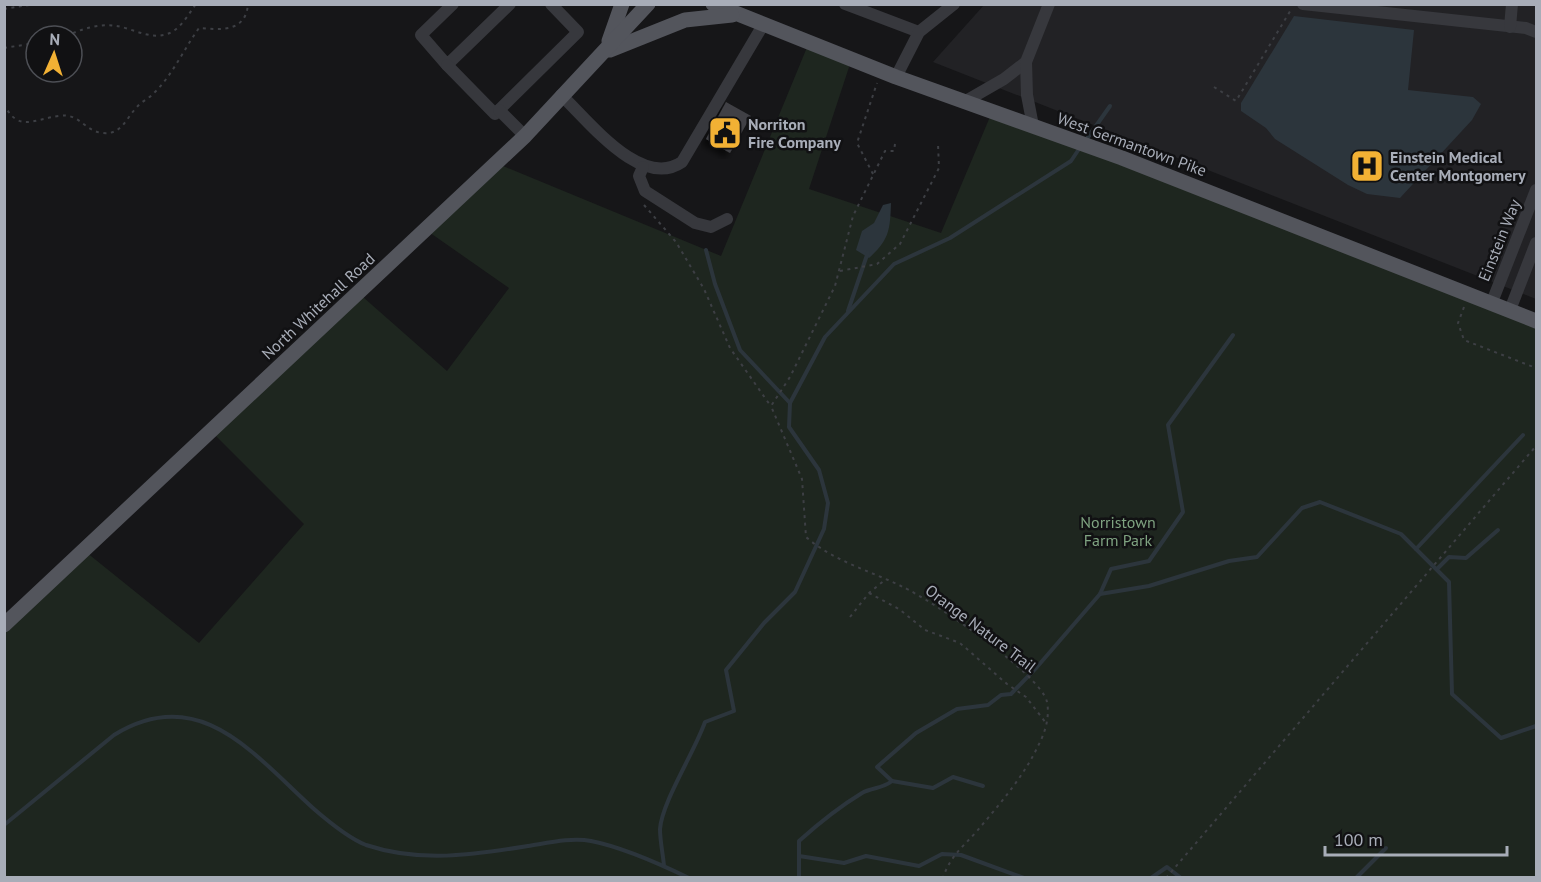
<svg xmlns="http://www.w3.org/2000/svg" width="1541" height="882" font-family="'PT Sans',sans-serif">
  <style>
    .built { fill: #222225 }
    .green { fill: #1e261f }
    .water { fill: #2c353c }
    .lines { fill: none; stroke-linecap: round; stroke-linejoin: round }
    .stream { stroke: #2c353c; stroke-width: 4 }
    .building { fill: #404145; filter: url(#shadow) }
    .path { stroke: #3d3f44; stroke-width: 2; stroke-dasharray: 3 4.5; stroke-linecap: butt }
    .minor { stroke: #37383d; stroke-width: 12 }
    .major { stroke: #53555c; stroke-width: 15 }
    .labels { text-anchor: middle; stroke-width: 5; stroke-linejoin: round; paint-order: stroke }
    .poi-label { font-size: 16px; font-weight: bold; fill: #a8adb8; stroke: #111113; text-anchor: start }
    .street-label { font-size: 16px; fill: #a8adb8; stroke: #111113 }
    .park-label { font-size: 16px; fill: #7fa381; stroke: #111113 }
  </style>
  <defs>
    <filter id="shadow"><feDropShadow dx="-5" dy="5" stdDeviation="3" flood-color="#0009"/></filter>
  </defs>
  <rect width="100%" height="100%" fill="#161618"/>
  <path class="built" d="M984 5H1536V299L933 62Z"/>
  <path class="green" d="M810 40 851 61 809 189 941 233 992 112 1536 326V877L5 878V619L81 548 199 643 304 524 206 426 363 297 447 371 509 288 426 230 503 166 721 256Z"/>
  <g class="water">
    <path d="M1294 16 1414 30 1408 90 1473 97 1481 104 1472 120 1400 198 1367 194 1348 185 1275 139 1266 128 1241 111V103Z"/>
    <path d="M891 203C890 229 890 239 869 258L856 250 862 231 874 223 883 205Z"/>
  </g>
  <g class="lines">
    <g class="stream">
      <path d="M1086 140 1110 106"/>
      <path d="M706 250 715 284 740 350 790 403"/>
      <path d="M848 311 868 252"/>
      <path d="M1416 549 1523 435"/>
      <path d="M1437 569 1449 557 1466 558 1498 530"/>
      <path d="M1100 594 1111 569 1149 561 1183 512 1168 425 1233 335"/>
      <path d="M892 781 933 788 953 777 983 786"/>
      <path d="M4 825 114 735C200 682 254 755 314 809 329 822 348 838 366 845 420 863 473 855 528 846 547 843 572 837 591 841 622 847 660 864 689 878"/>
      <path d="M799 856 844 863 866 856 919 866 942 854 961 855 1024 878"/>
      <path d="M664 866C663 854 660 841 660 829 662 802 694 753 705 722L734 711 726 670 764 623 795 592 824 529 828 503 819 470 789 427 790 403 825 337 894 264 950 238 1071 161 1081 146"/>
      <path d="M799 878V841C819 823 839 807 862 793 873 787 882 789 892 781L877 767 916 733 957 709 988 705 1001 695 1011 694 1037 667 1100 594 1149 586 1229 561 1257 557 1302 508 1320 502 1401 534 1449 582 1452 694 1501 738 1536 726"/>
      <path d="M1151 878 1167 867 1181 878"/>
      <path d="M1356 878 1386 848"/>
    </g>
  </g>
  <path class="building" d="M726 102 751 116 730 153 706 139Z"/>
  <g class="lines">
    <g class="path">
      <path d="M4 9 35 4"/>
      <path d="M66 36C82 29 99 23 116 26 132 28 150 40 167 34 180 30 188 15 196 4"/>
      <path d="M4 48 36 43"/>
      <path d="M1214 87 1236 101 1292 8"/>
      <path d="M4 104C18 133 34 119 59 116 79 112 85 132 103 133 122 135 126 118 137 107 142 101 150 98 155 92 173 74 184 49 199 28 221 30 246 32 248 4"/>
      <path d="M895 144 894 151H885L853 216 835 286 790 377 771 406 802 479 806 537C833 561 871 571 903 587 931 600 1041 674 1047 702 1050 717 1045 733 1038 746 1024 776 999 805 977 831 963 847 950 856 943 878"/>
      <path d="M873 174 857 143 877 83"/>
      <path d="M644 205 676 242 704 289 730 348 770 405"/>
      <path d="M840 271 877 264 900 244 939 168 938 144"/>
      <path d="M1464 307 1458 323 1464 340 1536 368"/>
      <path d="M869 593 899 609 925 630 960 643 1007 684 1026 697 1046 723"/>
      <path d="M850 617 869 593 886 579"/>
      <path d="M1166 878 1536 446"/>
    </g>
    <g class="minor">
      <path d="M453 4 421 35 447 65 510 4"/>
      <path d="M845 4 919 32"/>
      <path d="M1303 4 1526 28 1536 32"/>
      <path d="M1510 27 1512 4"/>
      <path d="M447 65 495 114 578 32 551 4"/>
      <path d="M896 77 919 32 954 4"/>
      <path d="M561 95C589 121 641 190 682 162L763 25"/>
      <path d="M964 102 1004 79 1026 62"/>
      <path d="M499 110 525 136"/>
      <path d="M1033 126 1027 95 1026 62 1049 4"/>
      <path d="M643 167 639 176 645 191 695 223 711 227 727 219"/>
      <path d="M1492 302 1536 190"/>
      <path d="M1510 310 1536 243"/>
    </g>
    <g class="major">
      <path d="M713 4 896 77 1122 158 1536 321"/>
      <path d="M609 41 622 4"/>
      <path d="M610 50 685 20 732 15"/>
      <path d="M4 625 525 136 648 4"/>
    </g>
  </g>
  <defs>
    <g id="civic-square" transform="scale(1.725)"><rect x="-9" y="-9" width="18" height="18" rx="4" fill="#f2b134" stroke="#111113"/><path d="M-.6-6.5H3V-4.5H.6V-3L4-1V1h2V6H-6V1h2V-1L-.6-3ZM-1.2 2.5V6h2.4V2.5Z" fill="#111"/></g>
    <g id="hospital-square" transform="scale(1.725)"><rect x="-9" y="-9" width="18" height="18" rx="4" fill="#f2b134" stroke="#111113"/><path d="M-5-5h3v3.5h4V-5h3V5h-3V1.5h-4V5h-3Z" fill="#111"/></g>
  </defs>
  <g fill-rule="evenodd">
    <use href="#civic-square" x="725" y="133"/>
    <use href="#hospital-square" x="1367" y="166"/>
  </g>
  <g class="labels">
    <g class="poi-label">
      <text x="748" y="130">Norriton<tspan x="748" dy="18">Fire Company</tspan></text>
      <text x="1390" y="163">Einstein Medical<tspan x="1390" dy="18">Center Montgomery</tspan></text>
    </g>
    <g class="street-label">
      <text transform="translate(1132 144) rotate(20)" y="6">West Germantown Pike</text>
      <text transform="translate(1499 240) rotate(-68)" y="6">Einstein Way</text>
      <text transform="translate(318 306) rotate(-43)" y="6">North Whitehall Road</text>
      <text transform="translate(981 628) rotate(37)" y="6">Orange Nature Trail</text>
    </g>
    <g class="park-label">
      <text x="1118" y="528">Norristown<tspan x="1118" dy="18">Farm Park</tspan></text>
    </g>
  </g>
  <rect width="1541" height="882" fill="none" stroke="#a8adb8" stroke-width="12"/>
  <g transform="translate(54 54) rotate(3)"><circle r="28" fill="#111113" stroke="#4d4f55" stroke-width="1.5"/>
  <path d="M0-4.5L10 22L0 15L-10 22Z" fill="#f2b134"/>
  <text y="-9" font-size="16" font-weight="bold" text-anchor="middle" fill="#a8adb8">N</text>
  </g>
  <path d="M1325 846v9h182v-9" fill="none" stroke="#a8adb8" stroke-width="3"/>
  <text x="1334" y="846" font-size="18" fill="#a8adb8" stroke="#111113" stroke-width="4.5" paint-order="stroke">100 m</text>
</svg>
